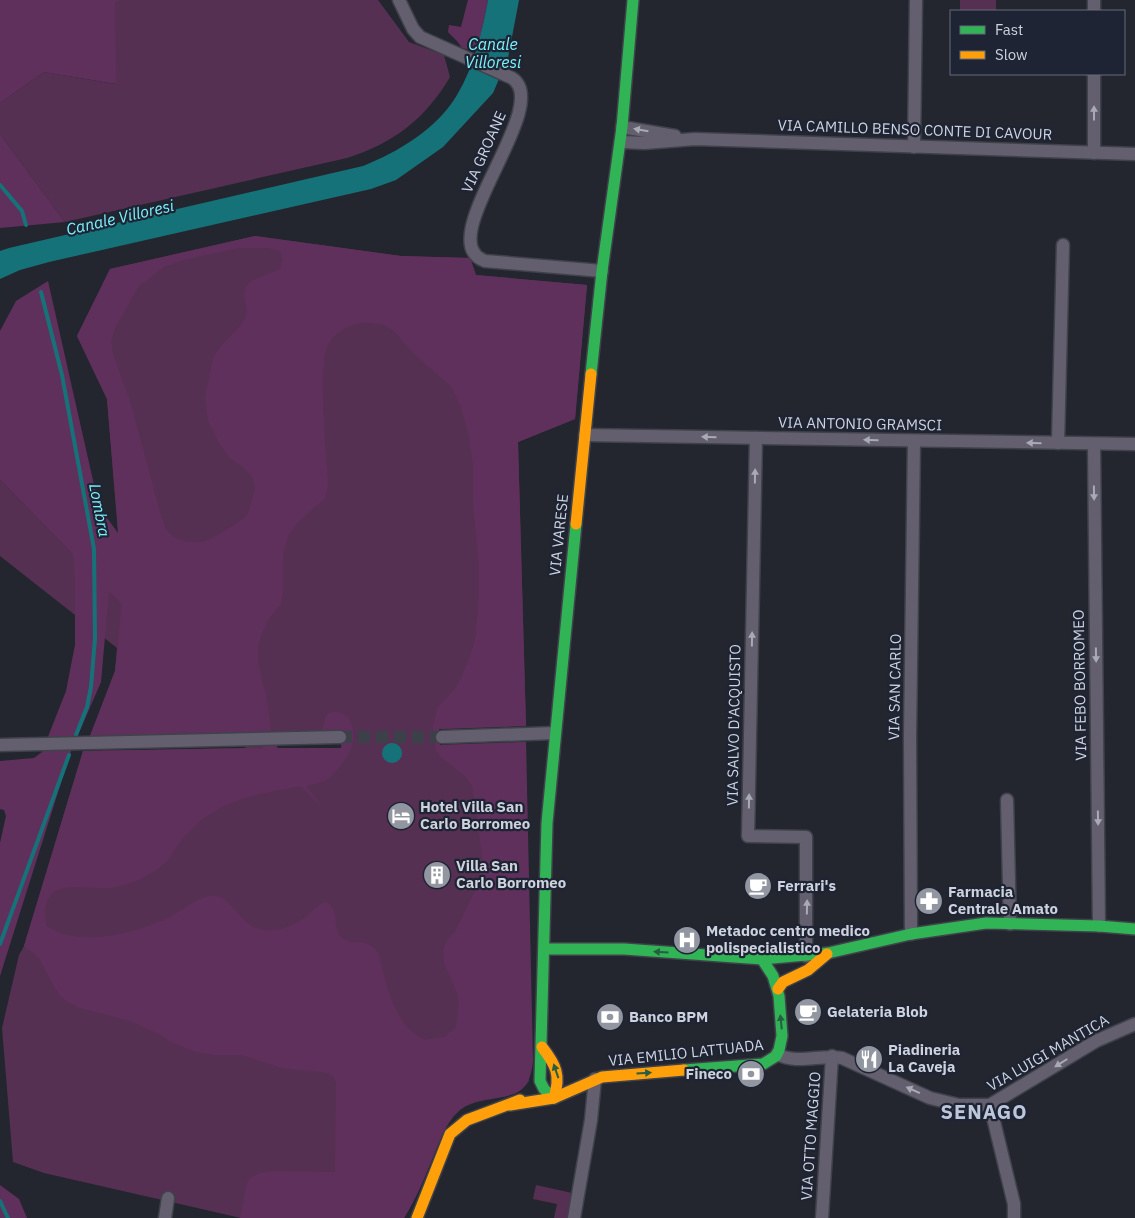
<svg xmlns="http://www.w3.org/2000/svg" width="1135" height="1218" font-family="'IBM Plex Sans',sans-serif">
  <style>
    .green { fill: #563052; fill-rule: evenodd }
    .forest { fill: #60305c; fill-rule: evenodd }
    .water { fill: #167279 }
    .lines { fill: none; stroke-linecap: round; stroke-linejoin: round }
    .stream { stroke: #167279; stroke-width: 4 }
    .street-tunnel { stroke: #3c4049; stroke-width: 12; stroke-dasharray: 12 6; stroke-linecap: butt }
    .street-casing { stroke: #3f424a; stroke-width: 15 }
    .fast-casing { stroke: #3f424a; stroke-width: 14 }
    .slow-casing { stroke: #3f424a; stroke-width: 14 }
    .street { stroke: #645f6e; stroke-width: 12 }
    .fast { stroke: #30b455; stroke-width: 11 }
    .slow { stroke: #ff9f0a; stroke-width: 11 }
    .oneway { fill: #a8aab6 }
    .oneway2 { fill: #255e41 }
    .labels { text-anchor: middle; stroke-width: 4.5; stroke-linejoin: round; paint-order: stroke }
    .street-label { font-size: 15px; fill: #cdd2dd; stroke: #1e2434 }
    .poi-label { font-size: 15px; font-weight: bold; fill: #cdd2dd; stroke: #1e2434; text-anchor: start }
    .water-label { font-size: 16px; font-style: italic; fill: #7af3fb; stroke: #1e2434 }
    .district-label { font-size: 20px; font-weight: bold; letter-spacing: 1px; fill: #bdc7dc; stroke: #1e2434 }
  </style>
  <rect width="100%" height="100%" fill="#23262f"/>
  <g class="green">
    <path d="M121 0H378L409 42 444 55 450 77C425 119 394 143 347 158L65 222 0 134V103L44 72 115 84V3Z"/>
    <rect x="960" y="0" width="36" height="11"/>
    <path d="M255 236 401 256 470 258 476 275 587 285 575 419 518 442 526 726 439 729 440 745 526 742 529 1081C514 1105 478 1093 458 1112 445 1124 439 1143 432 1159 424 1179 416 1199 404 1218H241L44 1173 13 1162 2 1028 19 955 24 946 83 751 246 748 227 734 90 736 115 671 117 648 0 556V480L122 603 123 586 107 399 77 336 110 269ZM341 732V748L264 749 250 734Z"/>
    <path d="M536 1185 572 1193 568 1218H554L557 1204 533 1199Z"/>
  </g>
  <g class="forest">
    <path d="M0 0H121L115 3 116 84 44 72 0 103Z"/>
    <path d="M468 0H488L480 39 474 51 462 48 457 41 448 32 449 25 461 27Z"/>
    <path d="M0 134 65 222 0 228Z"/>
    <path d="M255 236 401 256 470 258 476 275 587 285 575 419 518 442 526 726 439 729 440 745 526 742 533 1061C528 1114 487 1086 458 1111 444 1124 438 1145 431 1162 423 1181 415 1200 404 1218H240L247 1183 250 1178 260 1173 274 1171 335 1172 336 1083 334 1078 329 1073 282 1068 242 1055H214L197 1052 173 1043 157 1033 130 1021 77 1007 65 1000 56 990 39 958 24 946 83 751 263 748 249 734 90 736 115 671 122 604 109 591 101 682 71 751 0 976V843L6 816 4 810 0 809V761L34 758 42 752 66 691 75 645V584L73 554 0 480V331L16 301 48 281 99 507 118 533 107 399 77 336 110 269ZM238 248H268L280 251 283 260 280 269 251 281 246 286 244 295 247 310 246 317 241 325 220 347 213 358 205 398 208 421 218 441 229 457 244 468 253 478 255 489 251 505 246 517 220 534 204 542H186L174 537 166 530 161 516 131 404 113 354 111 342 114 330 138 287 164 267 183 260ZM364 322 385 325 395 332 414 354 451 386 461 407 469 437 473 466V504L479 564V597L476 633 473 648 464 672 457 686 437 709 433 727 436 751 440 756 466 777 472 786 476 807 482 858 478 885 456 930 446 942 443 952 444 962 457 993 459 1005 456 1027 444 1037 425 1040C392 1025 387 984 378 952 374 948 370 945 365 943 358 941 349 944 342 938 331 929 341 907 325 902 318 905 313 911 307 916 300 922 290 927 280 929 238 939 237 893 210 896 196 898 185 909 173 915 140 933 80 949 46 926 39 875 76 889 110 888 118 887 128 884 136 881 147 876 158 870 167 861 172 855 175 848 180 842 184 836 191 830 196 825 225 798 264 793 301 786L323 808 306 786C314 784 322 783 329 778 333 775 344 762 347 757 358 741 356 706 328 713L325 718 322 732H341L342 748H278L267 734 271 733 267 701 258 661V647L262 633 270 617 281 604 283 593V555L288 536 297 523 325 498 328 485C327 458 316 361 329 343 337 330 350 325 364 322Z"/>
    <path d="M0 1185 19 1199 27 1218H0Z"/>
  </g>
  <g class="water">
    <path d="M488 0H519L508 58 493 93 443 147 396 180 371 189 49 262 20 270 0 279V251L9 248 363 166C398 152 437 129 457 95 474 67 482 32 488 0Z"/>
    <circle cx="392" cy="753" r="10"/>
  </g>
  <g class="lines">
    <g class="stream">
      <path d="M0 185 22 211 26 225"/>
      <path d="M41 292 62 375 94 549 95 638 91 687 87 707 76 735"/>
      <path d="M0 944 69 755"/>
      <path d="M0 1201 8 1218"/>
    </g>
    <path class="street-tunnel" d="M340 737H442"/>
    <g class="street-casing">
      <g id="street">
        <path d="M399 0 413 29 420 37 512 78C555 106 429 241 485 261L602 271"/>
        <path d="M1094 11V0"/>
        <path d="M622 127 675 136"/>
        <path d="M621 142 645 143 695 139 1135 154"/>
        <path d="M914 147 916 0"/>
        <path d="M1094 153V74"/>
        <path d="M585 435 1135 444"/>
        <path d="M756 438 748 836 806 837V956"/>
        <path d="M1058 443 1063 245"/>
        <path d="M1094 444 1099 926"/>
        <path d="M442 737 554 733"/>
        <path d="M0 745 340 737"/>
        <path d="M1007 800 1010 924"/>
        <path d="M911 934 910 736 914 441"/>
        <path d="M777 1054C797 1065 821 1054 842 1058L930 1098 959 1105H990L1096 1041 1135 1024"/>
        <path d="M990 1105 1014 1204V1218"/>
        <path d="M165 1218 168 1198"/>
        <path d="M574 1218 591 1120 595 1079"/>
        <path d="M822 1218 832 1056"/>
      </g>
    </g>
    <g class="fast-casing">
      <g id="fast">
        <path d="M591 374 602 271 622 127 633 0"/>
        <path d="M544 949H624L762 959 828 953 911 934 986 923 1099 926 1135 929"/>
        <path d="M684 1070 763 1064 776 1056 779 1050 782 1036 779 996 773 976 762 959"/>
        <path d="M554 1098 544 1089 540 1081 547 823 576 524"/>
      </g>
    </g>
    <g class="slow-casing">
      <g id="slow">
        <path d="M576 524 591 374"/>
        <path d="M778 989 783 982 808 970 827 954"/>
        <path d="M542 1047C556 1065 561 1075 554 1098"/>
        <path d="M510 1105 554 1098 602 1077 684 1070"/>
        <path d="M417 1218 450 1134 467 1120 520 1100"/>
      </g>
    </g>
    <use href="#street" class="street"/>
    <use href="#fast" class="fast"/>
    <use href="#slow" class="slow"/>
  </g>
  <defs><path id="oneway-solid" d="M-6-.8H1V-3.2L6.5 0L1 3.2V.8H-6Z" transform="scale(1.25)"/></defs>
  <g class="oneway">
    <use href="#oneway-solid" transform="translate(1094 113) rotate(-90)"/>
    <use href="#oneway-solid" transform="translate(641 130) rotate(-170)"/>
    <use href="#oneway-solid" transform="translate(709 437) rotate(-179)"/>
    <use href="#oneway-solid" transform="translate(871 440) rotate(-179)"/>
    <use href="#oneway-solid" transform="translate(1034 443) rotate(-179)"/>
    <use href="#oneway-solid" transform="translate(755 476) rotate(-89)"/>
    <use href="#oneway-solid" transform="translate(1094 493) rotate(89)"/>
    <use href="#oneway-solid" transform="translate(752 639) rotate(-89)"/>
    <use href="#oneway-solid" transform="translate(1096 655) rotate(89)"/>
    <use href="#oneway-solid" transform="translate(749 801) rotate(-89)"/>
    <use href="#oneway-solid" transform="translate(1098 818) rotate(89)"/>
    <use href="#oneway-solid" transform="translate(807 907) rotate(-89)"/>
    <use href="#oneway-solid" transform="translate(1061 1063) rotate(148)"/>
    <use href="#oneway-solid" transform="translate(913 1090) rotate(-156)"/>
  </g>
  <g class="oneway2">
    <use href="#oneway-solid" transform="translate(661 952) rotate(-176)"/>
    <use href="#oneway-solid" transform="translate(781 1022) rotate(-96)"/>
    <use href="#oneway-solid" transform="translate(556 1071) rotate(-109)"/>
    <use href="#oneway-solid" transform="translate(644 1073) rotate(-4)"/>
  </g>
  <defs>
    <g id="hotel-disc" transform="scale(1.4375)"><circle r="9.5" fill="#9296a0" stroke="#1e2434"/><path d="M-6-4.5h1.5V1H6V5H4.5V3h-9V5H-6ZM-4 0a1.8 1.8 0 1 1 3.6 0ZM.5 0V-2.5h3Q6-2.5 6 0Z" fill="#fff"/></g>
    <g id="building-disc" transform="scale(1.4375)"><circle r="9.5" fill="#9296a0" stroke="#1e2434"/><path d="M-4-6H4V6H1V3H-1V6H-4ZM-2.5-4.3h1.7v1.8h-1.7ZM.8-4.3h1.7v1.8H.8ZM-2.5-1h1.7V.8h-1.7ZM.8-1h1.7V.8H.8Z" fill="#fff"/></g>
    <g id="cafe-disc" transform="scale(1.4375)"><circle r="9.5" fill="#9296a0" stroke="#1e2434"/><path d="M-5.5-4.5H6V0H3Q3 3.5 0 3.5H-2.5Q-5.5 3.5-5.5 0ZM3-3.2v2h1.7v-2ZM-6 4.5H4V6H-6Z" fill="#fff"/></g>
    <g id="pharmacy-disc" transform="scale(1.4375)"><circle r="9.5" fill="#9296a0" stroke="#1e2434"/><path d="M-2-6h4v4h4v4h-4v4h-4v-4h-4v-4h4Z" fill="#fff"/></g>
    <g id="hospital-disc" transform="scale(1.4375)"><circle r="9.5" fill="#9296a0" stroke="#1e2434"/><path d="M-5-5h3v3.5h4V-5h3V5h-3V1.5h-4V5h-3Z" fill="#fff"/></g>
    <g id="bank-disc" transform="scale(1.4375)"><circle r="9.5" fill="#9296a0" stroke="#1e2434"/><path d="M-6-4H6V4H-6ZM0-2.3a2.3 2.3 0 1 0 0 4.6a2.3 2.3 0 1 0 0-4.6Z" fill="#fff"/></g>
    <g id="restaurant-disc" transform="scale(1.4375)"><circle r="9.5" fill="#9296a0" stroke="#1e2434"/><path d="M-5-6h1v4h1v-4h1v4h1v-4h1v5L-1.5 .5V6h-2V.5L-5-1ZM5-6V6H3V1.5H1.5Q1.5-4 5-6Z" fill="#fff"/></g>
  </defs>
  <g fill-rule="evenodd">
    <use href="#hotel-disc" x="401" y="816"/>
    <use href="#building-disc" x="437" y="875"/>
    <use href="#cafe-disc" x="758" y="886"/>
    <use href="#pharmacy-disc" x="929" y="901"/>
    <use href="#hospital-disc" x="687" y="940"/>
    <use href="#cafe-disc" x="808" y="1012"/>
    <use href="#bank-disc" x="610" y="1017"/>
    <use href="#restaurant-disc" x="869" y="1059"/>
    <use href="#bank-disc" x="751" y="1074"/>
  </g>
  <g class="labels">
    <g class="street-label">
      <text transform="translate(915 130) rotate(2)" y="5">VIA CAMILLO BENSO CONTE DI CAVOUR</text>
      <text transform="translate(484 152) rotate(-66)" y="5">VIA GROANE</text>
      <text transform="translate(860 424) rotate(1)" y="5">VIA ANTONIO GRAMSCI</text>
      <text transform="translate(559 535) rotate(-84)" y="5">VIA VARESE</text>
      <text transform="translate(1080 685) rotate(-91)" y="5">VIA FEBO BORROMEO</text>
      <text transform="translate(895 687) rotate(-89)" y="5">VIA SAN CARLO</text>
      <text transform="translate(734 725) rotate(-89)" y="5">VIA SALVO D'ACQUISTO</text>
      <text transform="translate(686 1053) rotate(-6)" y="5">VIA EMILIO LATTUADA</text>
      <text transform="translate(1048 1053) rotate(-30)" y="5">VIA LUIGI MANTICA</text>
      <text transform="translate(811 1136) rotate(-86)" y="5">VIA OTTO MAGGIO</text>
    </g>
    <g class="poi-label">
      <text x="420" y="812">Hotel Villa San<tspan x="420" dy="17">Carlo Borromeo</tspan></text>
      <text x="456" y="871">Villa San<tspan x="456" dy="17">Carlo Borromeo</tspan></text>
      <text x="777" y="891">Ferrari's</text>
      <text x="948" y="897">Farmacia<tspan x="948" dy="17">Centrale Amato</tspan></text>
      <text x="706" y="936">Metadoc centro medico<tspan x="706" dy="17">polispecialistico</tspan></text>
      <text x="827" y="1017">Gelateria Blob</text>
      <text x="629" y="1022">Banco BPM</text>
      <text x="888" y="1055">Piadineria<tspan x="888" dy="17">La Caveja</tspan></text>
      <text x="732" y="1079" text-anchor="end">Fineco</text>
    </g>
    <g class="water-label">
      <text x="493" y="50">Canale<tspan x="493" dy="18">Villoresi</tspan></text>
      <text transform="translate(120 217) rotate(-13)" y="6">Canale Villoresi</text>
      <text transform="translate(100 510) rotate(79)" y="6">Lombra</text>
    </g>
    <g class="district-label">
      <text x="984" y="1119">SENAGO</text>
    </g>
  </g>
  <rect x="950" y="10" width="175" height="65" fill="#1e2434" stroke="#646a78"/>
  <rect x="960" y="26" width="25" height="8" fill="#30b455" stroke="#646a78"/>
  <text x="995" y="35" font-size="15" fill="#cdd2dd">Fast</text>
  <rect x="960" y="51" width="25" height="8" fill="#ff9f0a" stroke="#646a78"/>
  <text x="995" y="60" font-size="15" fill="#cdd2dd">Slow</text>
</svg>
